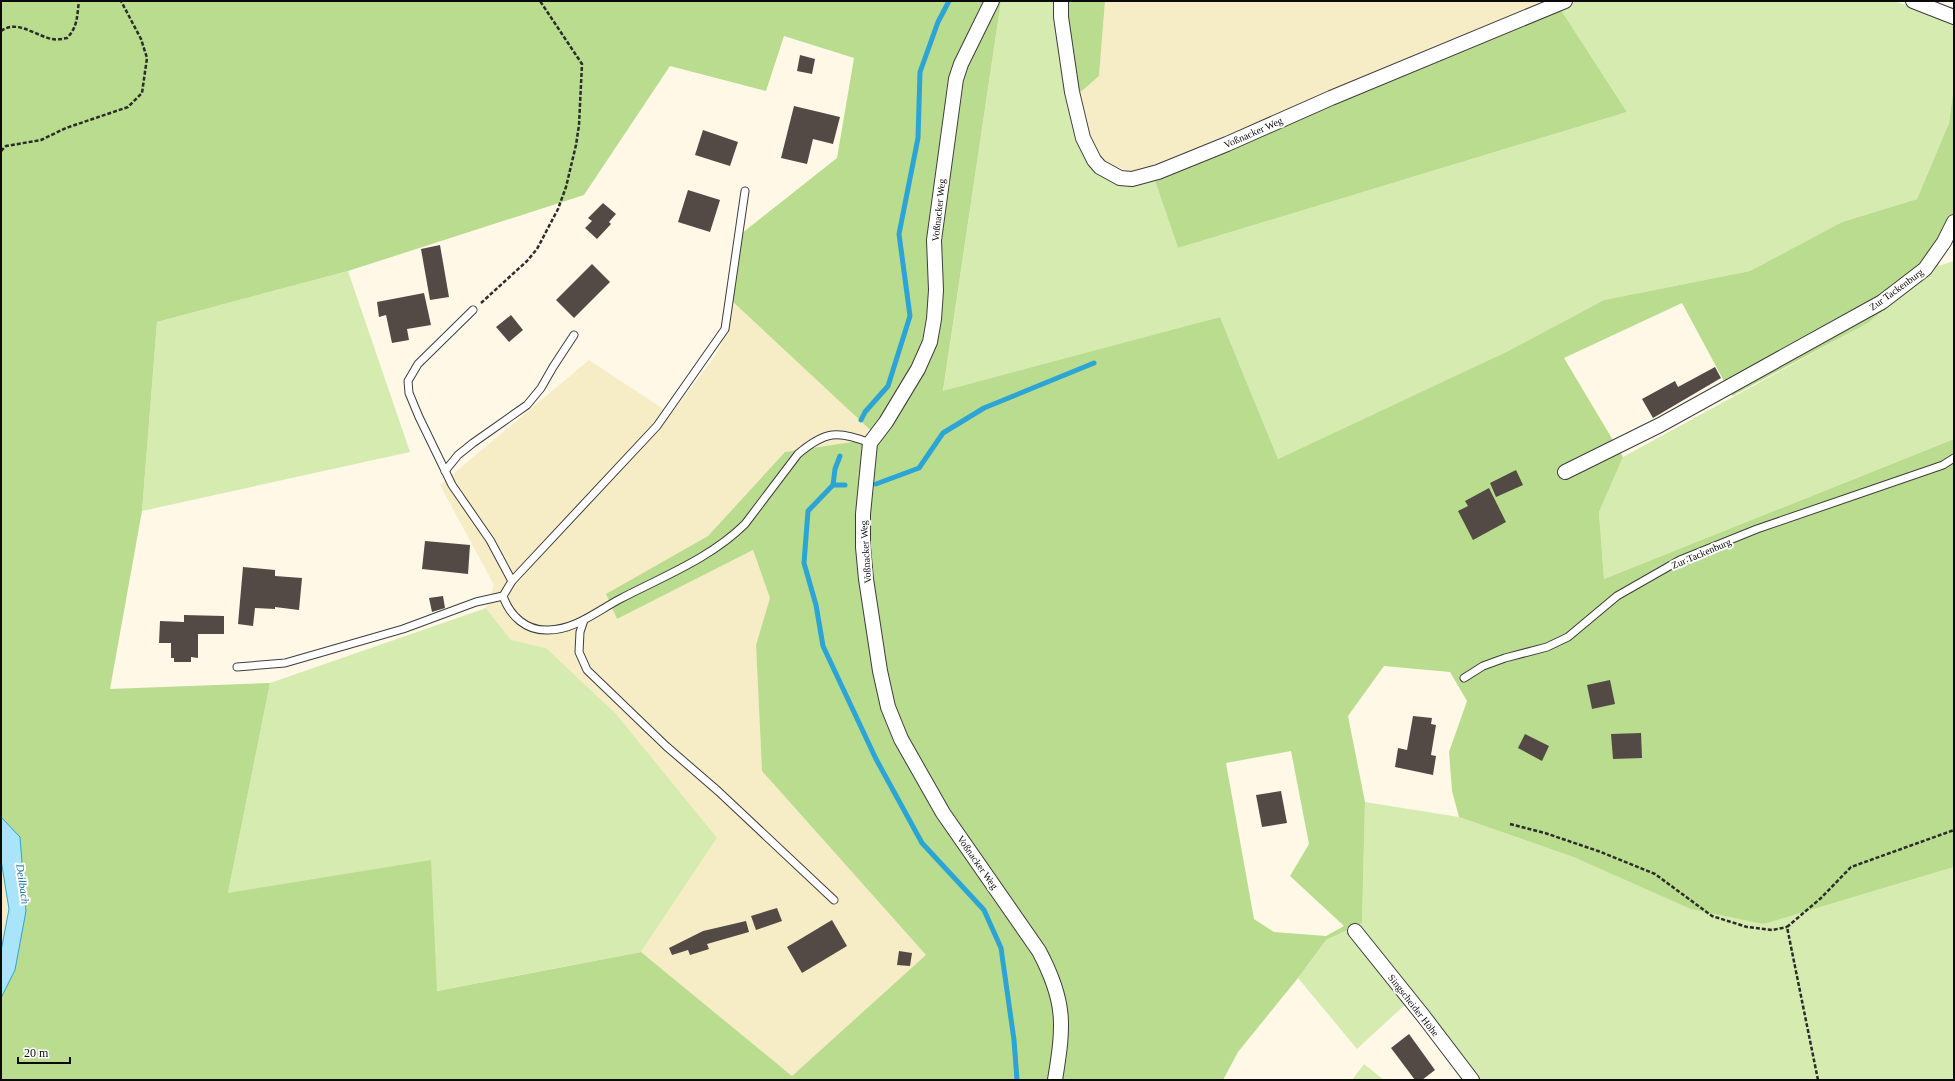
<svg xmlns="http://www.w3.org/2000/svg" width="1955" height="1081" font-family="Georgia,serif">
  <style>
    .farmland { fill: #f6edc6 }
    .green { fill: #d5ebb0 }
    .forest { fill: #badc8e; fill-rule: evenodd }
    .water { fill: #a9e4fa; stroke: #2ca4d5 }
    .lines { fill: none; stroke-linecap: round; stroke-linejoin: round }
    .stream { stroke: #2ca4d5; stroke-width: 5 }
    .building { fill: #534a46 }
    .lane-casing { stroke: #3d3d3d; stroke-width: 9 }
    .street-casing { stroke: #3d3d3d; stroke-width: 16 }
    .path { stroke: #2c2c2c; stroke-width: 2.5; stroke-dasharray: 4 2; stroke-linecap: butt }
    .lane { stroke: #fff; stroke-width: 7 }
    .street { stroke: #fff; stroke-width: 14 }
    .labels { text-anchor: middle; stroke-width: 4; stroke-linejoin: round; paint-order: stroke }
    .street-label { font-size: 10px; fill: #0a0a0a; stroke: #fff }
    .water-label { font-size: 11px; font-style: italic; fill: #0e72a2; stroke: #fff }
  </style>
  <rect width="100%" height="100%" fill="#fff8e7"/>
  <g class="farmland">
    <path d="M1105 1H1551L1231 139 1136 174 1094 158 1074 98 1099 76Z"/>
    <path d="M732 301 880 438 785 452 708 536 607 594 617 619 753 550 770 598 756 645 762 771 927 956 792 1076 641 952 717 838 546 648 511 640 486 608 494 585 440 485 589 360 671 414 715 356 728 330Z"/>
    <path d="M1 860 9 909 1 951Z"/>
  </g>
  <g class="green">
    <path d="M1001 1H1056L1065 91 1089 165 1112 178 1153 175 1178 248 1627 112 1559 7 1577 1H1895L1954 24V85L1949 123 1917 199 1842 222 1750 271 1604 300 1506 352 1278 459 1220 317 943 392Z"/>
    <path d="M1954 261V439L1604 579 1599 512 1623 457 1868 323 1938 266Z"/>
    <path d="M348 271 410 452 142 511 157 322Z"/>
    <path d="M486 608 511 640 546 648 616 714 717 838 641 952 436 991 228 893 270 683Z"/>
    <path d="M1365 802 1459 817 1764 924 1954 867V1080H1467L1407 1003 1357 1049 1298 978 1326 940 1362 923Z"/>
    <path d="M1364 1064 1384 1080H1352Z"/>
  </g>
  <g class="forest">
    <path d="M1 1H1001L943 391 1220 317 1278 459 1506 352 1604 300 1750 271 1842 222 1917 199 1949 123 1954 85V232L1938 266 1868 323 1732 396 1682 303 1564 358 1623 457 1599 512 1604 579 1954 439V867L1764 924 1691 909 1576 858 1459 817 1452 791 1449 752 1467 701 1450 672 1384 666 1348 716 1365 802 1362 923 1326 940 1298 978 1238 1052 1223 1080H1V964L18 912 1 824ZM784 36 854 58 837 158 742 233 732 301 879 438 785 452 708 536 606 594 617 619 753 550 770 598 756 645 762 771 926 955 792 1076 641 952 437 991 431 860 228 893 270 683 110 689 142 511 157 322 348 271 584 195 670 66 766 91ZM1291 751 1309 844 1290 876 1344 926 1326 936 1274 932 1254 919 1226 763Z"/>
    <path d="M1056 1H1105L1099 76 1068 103 1065 91Z"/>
    <path d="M1559 7 1627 112 1178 248 1153 175Z"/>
  </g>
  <path class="water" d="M1 817 20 837 26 911 15 970 1 998V951L9 909 1 860Z"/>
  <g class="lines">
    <g class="stream">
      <path d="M861 420 865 412 888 386 910 316 899 234 918 138 920 72 938 22 949 1"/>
      <path d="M840 456 835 469 833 485 808 511 804 563 816 605 823 646 876 759 922 843 984 910 1001 948 1014 1040 1017 1080"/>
      <path d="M876 484 919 468 943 433 984 408 1094 363"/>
      <path d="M833 485H845"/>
    </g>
  </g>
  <g class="building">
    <path d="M800 55 815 59 812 74 797 71Z"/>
    <path d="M794 106 840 117 833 144 813 139 807 164 781 158Z"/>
    <path d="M703 130 738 142 730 166 695 155Z"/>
    <path d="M688 190 720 200 710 232 678 222Z"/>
    <path d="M603 203 616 214 609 222 611 224 597 239 585 228 592 221 588 218Z"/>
    <path d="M440 245 449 297 430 300 421 249Z"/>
    <path d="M592 264 610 282 574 318 556 300Z"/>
    <path d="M424 293 431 325 407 329 409 340 392 343 386 315 379 317 377 302Z"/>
    <path d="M511 315 523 330 509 342 496 327Z"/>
    <path d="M1715 367 1721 378 1653 418 1642 399 1675 381 1678 387Z"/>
    <path d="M1516 470 1523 485 1496 497 1490 483Z"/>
    <path d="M1489 488 1506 522 1473 540 1458 511 1468 506 1465 501Z"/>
    <path d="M425 541 470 545 468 574 422 569Z"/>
    <path d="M243 567 275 570V576L302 578 299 610 275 607V609L255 608 253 626 238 624Z"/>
    <path d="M443 596 445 608 432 612 429 598Z"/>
    <path d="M184 615 224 616V634H198V658L191 657V662H174V658H171V643H159L160 621 184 622Z"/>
    <path d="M1610 680 1615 704 1592 709 1587 685Z"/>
    <path d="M1413 716 1432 718 1431 724 1436 725 1431 755 1436 756 1433 775 1395 767 1398 748 1407 750Z"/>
    <path d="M1641 733 1642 758 1613 759 1611 734Z"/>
    <path d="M1525 734 1549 746 1542 761 1518 748Z"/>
    <path d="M1281 791 1287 823 1262 827 1256 795Z"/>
    <path d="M777 908 782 921 756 930 751 916Z"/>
    <path d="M832 920 847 946 802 973 787 947Z"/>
    <path d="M746 921 749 932 707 944 709 949 690 955 688 950 672 955 669 948 703 931Z"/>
    <path d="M899 951 912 953 910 966 897 965Z"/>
    <path d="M1409 1034 1435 1070 1422 1080H1415L1391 1048Z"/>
  </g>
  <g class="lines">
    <g class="lane-casing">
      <g id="lane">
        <path d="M745 191 725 329 657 426 512 581 503 596C510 616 526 631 548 630 575 630 597 611 620 599 662 577 711 558 745 524L798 454C825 431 838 430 870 443"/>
        <path d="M473 310 418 364 408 381 409 393 419 417 452 485 490 540 512 581"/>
        <path d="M445 471 458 455 473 443 527 405 541 388 553 367 574 335"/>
        <path d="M584 620 580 632 579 652 587 670 666 746 718 791 834 900"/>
        <path d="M237 667 285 663 403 629 476 602 503 596"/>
        <path d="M1464 678 1483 666 1505 658 1547 647 1568 637 1617 596 1680 560 1757 529 1943 465 1954 458"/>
      </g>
    </g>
    <g class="street-casing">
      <g id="street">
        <path d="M992 1 961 64 956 79 934 240 936 290 934 319 930 342 918 369 886 422 870 443 863 514V547L866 579 880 671 888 707 901 739 943 813 1039 951C1066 1002 1064 1025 1055 1080"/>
        <path d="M1061 1V17L1072 92 1083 138 1094 160 1100 167 1120 178 1132 179 1158 172 1227 144 1331 98 1565 1"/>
        <path d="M1913 1 1954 17"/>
        <path d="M1565 472 1660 425 1882 302 1925 269 1944 242 1954 222"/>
        <path d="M1355 931 1424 1017 1472 1080"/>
      </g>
    </g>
    <g class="path">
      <path d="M1 31C17 19 36 36 52 39 57 40 62 39 67 38 78 27 77 15 79 1"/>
      <path d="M1 151 6 146 41 140 66 128 128 107 142 93 147 58 141 39 121 1"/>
      <path d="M481 303 527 261 537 249 558 209 566 187 576 145 579 125 582 64 540 1"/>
      <path d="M1510 824 1545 833 1598 851 1655 874 1712 916 1747 927 1772 930 1787 927"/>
      <path d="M1818 1080 1787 927 1821 898 1851 867 1954 830"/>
    </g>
    <use href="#lane" class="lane"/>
    <use href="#street" class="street"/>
  </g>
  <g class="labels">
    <g class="street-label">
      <text transform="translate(1253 132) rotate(-24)" y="4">Voßnacker Weg</text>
      <text transform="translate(938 210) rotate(-84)" y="4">Voßnacker Weg</text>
      <text transform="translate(1896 289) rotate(-36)" y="4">Zur Tackenburg</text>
      <text transform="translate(865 552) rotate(-94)" y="4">Voßnacker Weg</text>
      <text transform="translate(1701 553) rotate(-23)" y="4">Zur Tackenburg</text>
      <text transform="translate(978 862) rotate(55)" y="4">Voßnacker Weg</text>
      <text transform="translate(1414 1005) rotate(52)" y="4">Singscheider Höhe</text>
    </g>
    <g class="water-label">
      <text transform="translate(23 884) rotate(82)" y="4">Deilbach</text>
    </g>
  </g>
  <rect width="1955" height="1081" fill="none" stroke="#0a0a0a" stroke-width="4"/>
  <path d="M18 1057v6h52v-6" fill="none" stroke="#0a0a0a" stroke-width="2"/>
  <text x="24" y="1057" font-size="12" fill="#0a0a0a" stroke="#ffffff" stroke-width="3" paint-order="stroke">20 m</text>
</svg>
